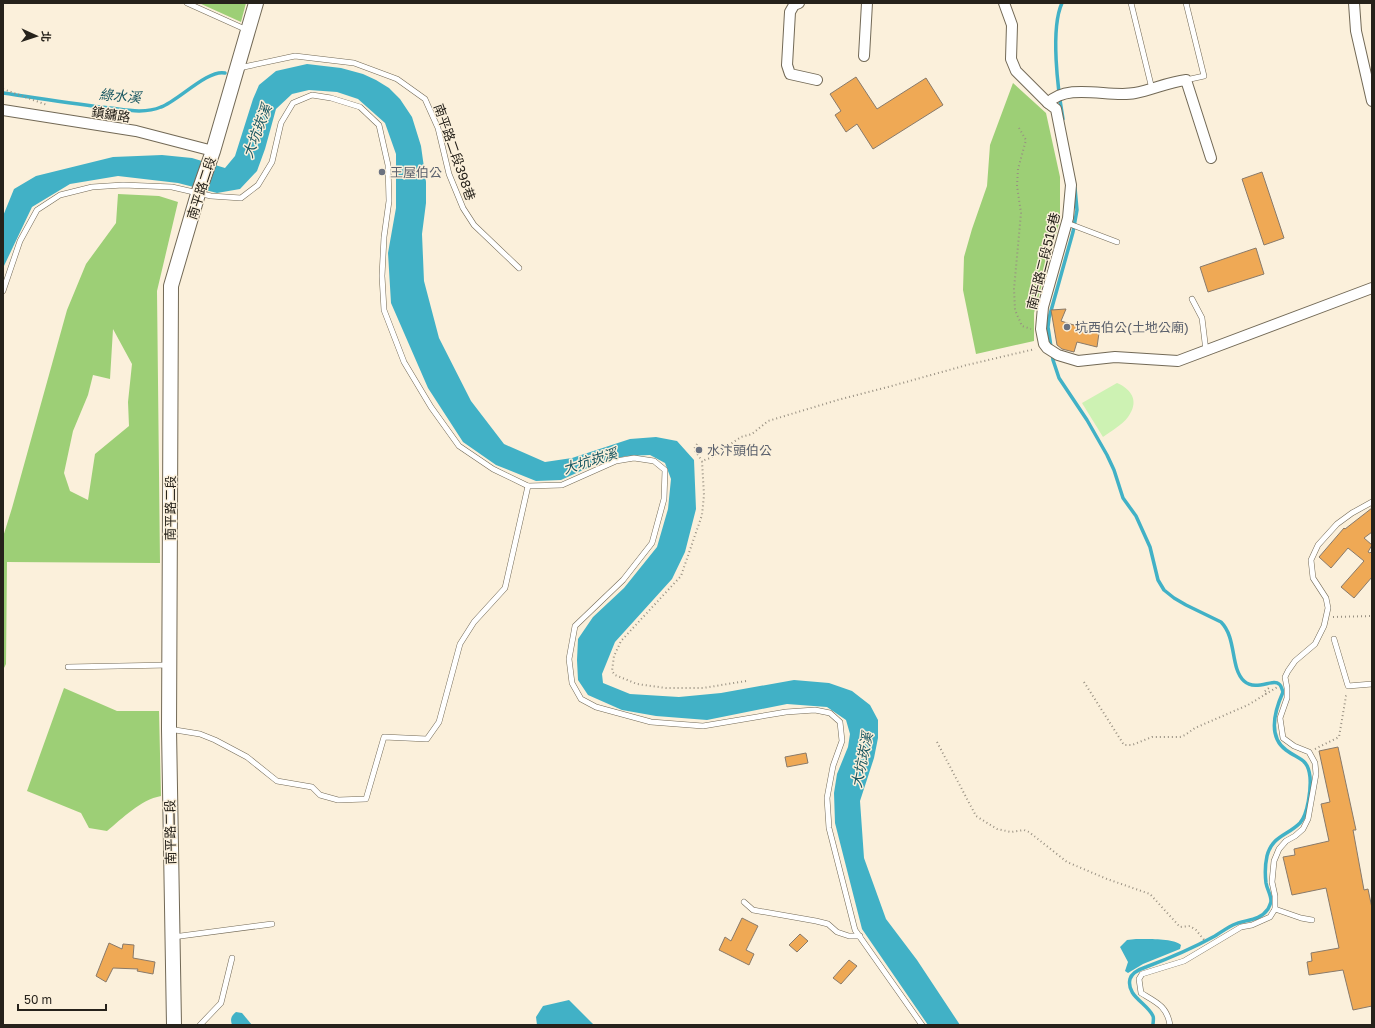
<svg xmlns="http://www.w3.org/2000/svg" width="1375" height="1028" font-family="'Golos Text','Noto Sans TC',sans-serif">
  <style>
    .green { fill: #cdf2b3 }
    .forest { fill: #9dcf76; fill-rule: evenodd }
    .water { fill: #41b1c6 }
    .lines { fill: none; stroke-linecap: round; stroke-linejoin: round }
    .stream { stroke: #41b1c6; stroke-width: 3.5 }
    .building { fill: #efa955; stroke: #897a6a }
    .lane-casing { stroke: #726956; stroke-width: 6 }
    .street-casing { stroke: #726956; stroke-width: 12 }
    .secondary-casing { stroke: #726956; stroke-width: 16 }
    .path { stroke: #989082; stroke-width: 2; stroke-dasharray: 1 3; stroke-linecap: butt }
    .lane { stroke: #fff; stroke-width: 5 }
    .street { stroke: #fff; stroke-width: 10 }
    .secondary { stroke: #fff; stroke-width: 14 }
    .worship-dot { fill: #6b7280; stroke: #fbf0db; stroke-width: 1.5 }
    .labels { text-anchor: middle; stroke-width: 3; stroke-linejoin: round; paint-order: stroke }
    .street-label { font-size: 13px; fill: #26221b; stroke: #fbf0db }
    .worship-label { font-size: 13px; fill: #5b616d; stroke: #fbf0db; text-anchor: start }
    .water-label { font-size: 14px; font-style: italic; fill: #165560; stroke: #fbf0db }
  </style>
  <rect width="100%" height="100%" fill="#fbf0db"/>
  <path class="green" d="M1117 383C1133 390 1139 402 1128 417 1122 425 1111 431 1103 437L1082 403Z"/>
  <g class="forest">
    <path d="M199 3H246L241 22Z"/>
    <path d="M1013 83 1046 113 1060 177V220L1034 313V341L976 354 963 290 964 257 972 229 987 186 990 145Z"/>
    <path d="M118 194 159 196 178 202 157 291 160 563 7 562 6 664 3 670V537L12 508 67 310 86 264 116 223ZM113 329 132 364 128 402 129 426 95 454 88 500 70 491 64 473 73 431 88 395 93 375 110 379Z"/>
    <path d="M64 688 117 711H159L161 796C140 800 123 818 107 831L89 828 81 813 27 791Z"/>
  </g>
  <g class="water">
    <path d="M307 64 341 68 363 74 376 80 389 88 400 99 412 117 421 146 426 182V203L422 234 424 281 439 338 471 401 504 444 545 462 572 458 630 439 656 437 677 441 694 460 696 509 685 552 672 579 615 642 602 674 603 683 630 694 679 697 721 693 794 680 829 683 852 691 870 705 878 720V738L874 758 860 801 864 858 886 919 917 960 960 1025H928L862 929 835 823 834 793 837 774 848 747 850 734 846 720 827 707 787 704 707 720 656 716 622 710 588 695 578 680 577 660 578 639 593 617 624 588 657 547 668 509 671 479 665 463 650 455 626 456 594 465 561 480 536 481 496 465 463 442 428 388 391 303 388 253 396 208V154L385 123 358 99 337 92 309 90 292 94 276 109 265 149 257 171 240 189 217 193 178 183 118 176 70 184 32 207 3 268V216L14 189 36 176 113 157 162 155 192 158 225 168 235 156 253 99 259 85 276 71Z"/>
    <path d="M1136 939C1146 939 1174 938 1181 945L1180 949 1143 964 1128 973 1125 971 1128 962 1120 947 1127 940Z"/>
    <path d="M569 1000 594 1025H537L536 1017 543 1006Z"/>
    <path d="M236 1012 242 1013 252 1025H232C230 1019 231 1016 236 1012Z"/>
  </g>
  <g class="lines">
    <g class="stream">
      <path d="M1062 3C1050 29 1058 90 1063 119"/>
      <path d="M3 93C38 98 74 104 110 108 126 110 145 114 161 107 178 101 208 69 225 73"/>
      <path d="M1075 188 1077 210 1073 232 1049 318 1048 327 1053 360 1059 378 1087 420 1107 455 1114 470 1123 498 1136 516 1150 547 1158 580 1164 590 1174 598 1186 605 1221 622C1237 638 1230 668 1244 681 1256 692 1273 678 1279 684 1281 685 1282 689 1283 692 1275 710 1267 736 1286 750 1299 760 1308 758 1310 777 1311 789 1308 814 1300 823 1287 836 1272 836 1267 856 1265 865 1265 875 1266 883 1267 889 1271 895 1271 901 1271 903 1269 907 1268 909 1259 922 1245 919 1233 925 1227 928 1221 932 1215 936 1193 948 1170 958 1146 967 1140 969 1132 972 1130 979 1126 996 1147 1003 1153 1016 1154 1018 1153 1022 1153 1025"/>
    </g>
  </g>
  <g class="building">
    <path d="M856 77 877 109 926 78 943 105 873 149 857 124 846 132 835 115 841 111 830 94Z"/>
    <path d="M1262 172 1284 238 1264 245 1242 179Z"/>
    <path d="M1256 248 1264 274 1208 292 1200 267Z"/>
    <path d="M1066 309 1061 321 1099 333 1097 347 1077 342 1074 352 1062 349 1057 345 1051 310Z"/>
    <path d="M1372 508V532L1364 538 1372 545 1368 552 1370 553 1372 551V577L1354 598 1341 587 1364 561 1348 548 1331 568 1319 557 1344 528 1345 529Z"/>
    <path d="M1338 747 1356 830H1353L1364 890 1368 889 1372 908V1006L1353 1010 1343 970 1309 975 1307 962 1312 961 1311 953 1339 948 1326 888 1292 895 1283 857 1295 855 1294 849 1329 841 1321 804 1330 802 1319 751Z"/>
    <path d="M806 753 808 763 787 767 785 757Z"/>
    <path d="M742 918 758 926 746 950 754 954 749 965 719 950 725 937 731 941Z"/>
    <path d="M800 934 808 941 797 952 789 945Z"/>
    <path d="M109 943 122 949 123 944 134 945 133 958 155 962 153 974 137 971 138 969 113 968 106 982 96 976Z"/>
    <path d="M849 960 857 966 841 984 833 978Z"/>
  </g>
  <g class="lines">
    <g class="lane-casing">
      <g id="lane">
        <path d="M187 3 247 30"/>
        <path d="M1131 3 1152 89"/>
        <path d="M239 68 295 56 354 63 397 79 425 99 438 128 449 174 463 208 474 225 519 268"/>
        <path d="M1186 80 1204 76 1186 3"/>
        <path d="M1067 223 1117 242"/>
        <path d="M3 291 20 241 37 210 60 195 92 187 123 185 172 187 211 196 241 198 258 185 272 162 281 123 293 103 312 95 331 98 360 107 379 125 388 165 389 201 384 237 382 276 384 310 404 362 431 407 459 446 493 469 528 486 562 485 616 461 634 458 654 461 665 470 664 499 652 543 623 580 575 626 569 659 572 683 581 699 596 707 651 722 703 726 786 712 815 710 830 713 840 722 842 741 833 766 827 798 829 828 855 930 922 1025"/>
        <path d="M1192 299 1202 318 1206 351"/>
        <path d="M1334 639 1348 686 1372 684"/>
        <path d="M68 667 169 665"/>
        <path d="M169 729 200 734 215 740 247 757 277 781 312 787 320 795 338 800 366 799 384 737 427 739 439 722 460 644 474 622 505 588 528 486"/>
        <path d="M744 902 753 910 816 921 828 924 837 932 849 936H860"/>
        <path d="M1275 909 1301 918 1312 920"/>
        <path d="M173 937 272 924"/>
        <path d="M200 1025 221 1003 232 958"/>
        <path d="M1170 1025C1167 1006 1156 1002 1141 993L1139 979 1142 974 1184 961 1241 927 1252 925 1270 917 1275 909V896L1272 882 1274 861 1279 849 1286 841 1295 836 1303 829 1308 819 1316 774 1315 763 1309 752 1294 746 1283 738 1280 718 1287 698V688L1285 677 1288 671 1295 661 1315 644 1324 626 1328 608 1326 598 1313 578 1311 560 1318 545 1337 524 1352 513 1372 502"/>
      </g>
    </g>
    <g class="street-casing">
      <g id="street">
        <path d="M799 3 794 5 790 12 787 65 790 74 817 80"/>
        <path d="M1004 3 1012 25 1011 59 1016 71 1048 103 1056 109 1071 185 1068 218 1043 307 1041 329 1044 344 1047 348 1058 355 1078 361 1115 357 1178 361 1372 288"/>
        <path d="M1354 3 1356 31 1372 101"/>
        <path d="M864 56 867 3"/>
        <path d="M1048 103C1068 82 1109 98 1135 93 1152 90 1168 82 1186 80L1211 158"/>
        <path d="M3 110 136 131 213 151"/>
      </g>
    </g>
    <g class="secondary-casing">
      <path id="secondary" d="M174 1025 169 729 171 286 198 194 213 151 256 3"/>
    </g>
    <g class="path">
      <path d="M3 89 47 105"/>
      <path d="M1019 128 1026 140 1018 169 1017 186 1021 213 1014 289 1015 310 1022 326 1031 329"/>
      <path d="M697 444 694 449 702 461"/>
      <path d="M1333 617 1372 616"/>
      <path d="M746 681 703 688H666L637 684 615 675 612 671 614 656 621 641 681 576 702 515 704 495 702 461 710 458 741 437 752 434 768 421 841 399 888 387 967 365 1035 349"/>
      <path d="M1084 682 1124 745H1132L1152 737H1180L1185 735 1195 728 1248 705 1279 686"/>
      <path d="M1266 694 1264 692 1270 687"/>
      <path d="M937 742 976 816 997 829 1011 832 1024 830 1029 832 1067 862 1107 879 1150 894 1180 927 1190 926 1196 930 1205 941"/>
      <path d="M1315 749 1339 737 1346 696 1348 694"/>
    </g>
    <use href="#lane" class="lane"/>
    <use href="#street" class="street"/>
    <use href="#secondary" class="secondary"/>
  </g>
  <g class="worship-dot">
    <circle cx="382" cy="172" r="4"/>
    <circle cx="1067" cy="327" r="4"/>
    <circle cx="699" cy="450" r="4"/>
  </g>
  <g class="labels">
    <g class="street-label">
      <text transform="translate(111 114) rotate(9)" y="5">鎮鏞路</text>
      <text transform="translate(455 152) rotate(71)" y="5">南平路二段398巷</text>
      <text transform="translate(201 188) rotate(-72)" y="5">南平路二段</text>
      <text transform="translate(1043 261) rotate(-76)" y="5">南平路二段516巷</text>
      <text transform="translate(170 508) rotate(-90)" y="5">南平路二段</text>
      <text transform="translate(170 832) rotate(-91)" y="5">南平路二段</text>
    </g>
    <g class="worship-label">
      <text x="390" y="177">王屋伯公</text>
      <text x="1075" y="332">坑西伯公(土地公廟)</text>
      <text x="707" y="455">水汴頭伯公</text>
    </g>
    <g class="water-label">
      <text transform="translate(120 96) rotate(5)" y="5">綠水溪</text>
      <text transform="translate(257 131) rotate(-69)" y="5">大坑崁溪</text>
      <text transform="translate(590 461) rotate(-17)" y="5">大坑崁溪</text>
      <text transform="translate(862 760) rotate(-78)" y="5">大坑崁溪</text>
    </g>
  </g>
  <rect width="1375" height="1028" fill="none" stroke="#26221b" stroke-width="8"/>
  <g transform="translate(36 36) rotate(93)" stroke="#fbf0db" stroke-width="3" paint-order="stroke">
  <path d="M0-3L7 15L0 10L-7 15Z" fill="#26221b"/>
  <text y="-6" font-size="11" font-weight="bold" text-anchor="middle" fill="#26221b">北</text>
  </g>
  <path d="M18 1004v6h88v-6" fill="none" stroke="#26221b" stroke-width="2"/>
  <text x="24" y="1004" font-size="12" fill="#26221b" stroke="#fbf0db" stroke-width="3" paint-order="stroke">50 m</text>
</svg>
